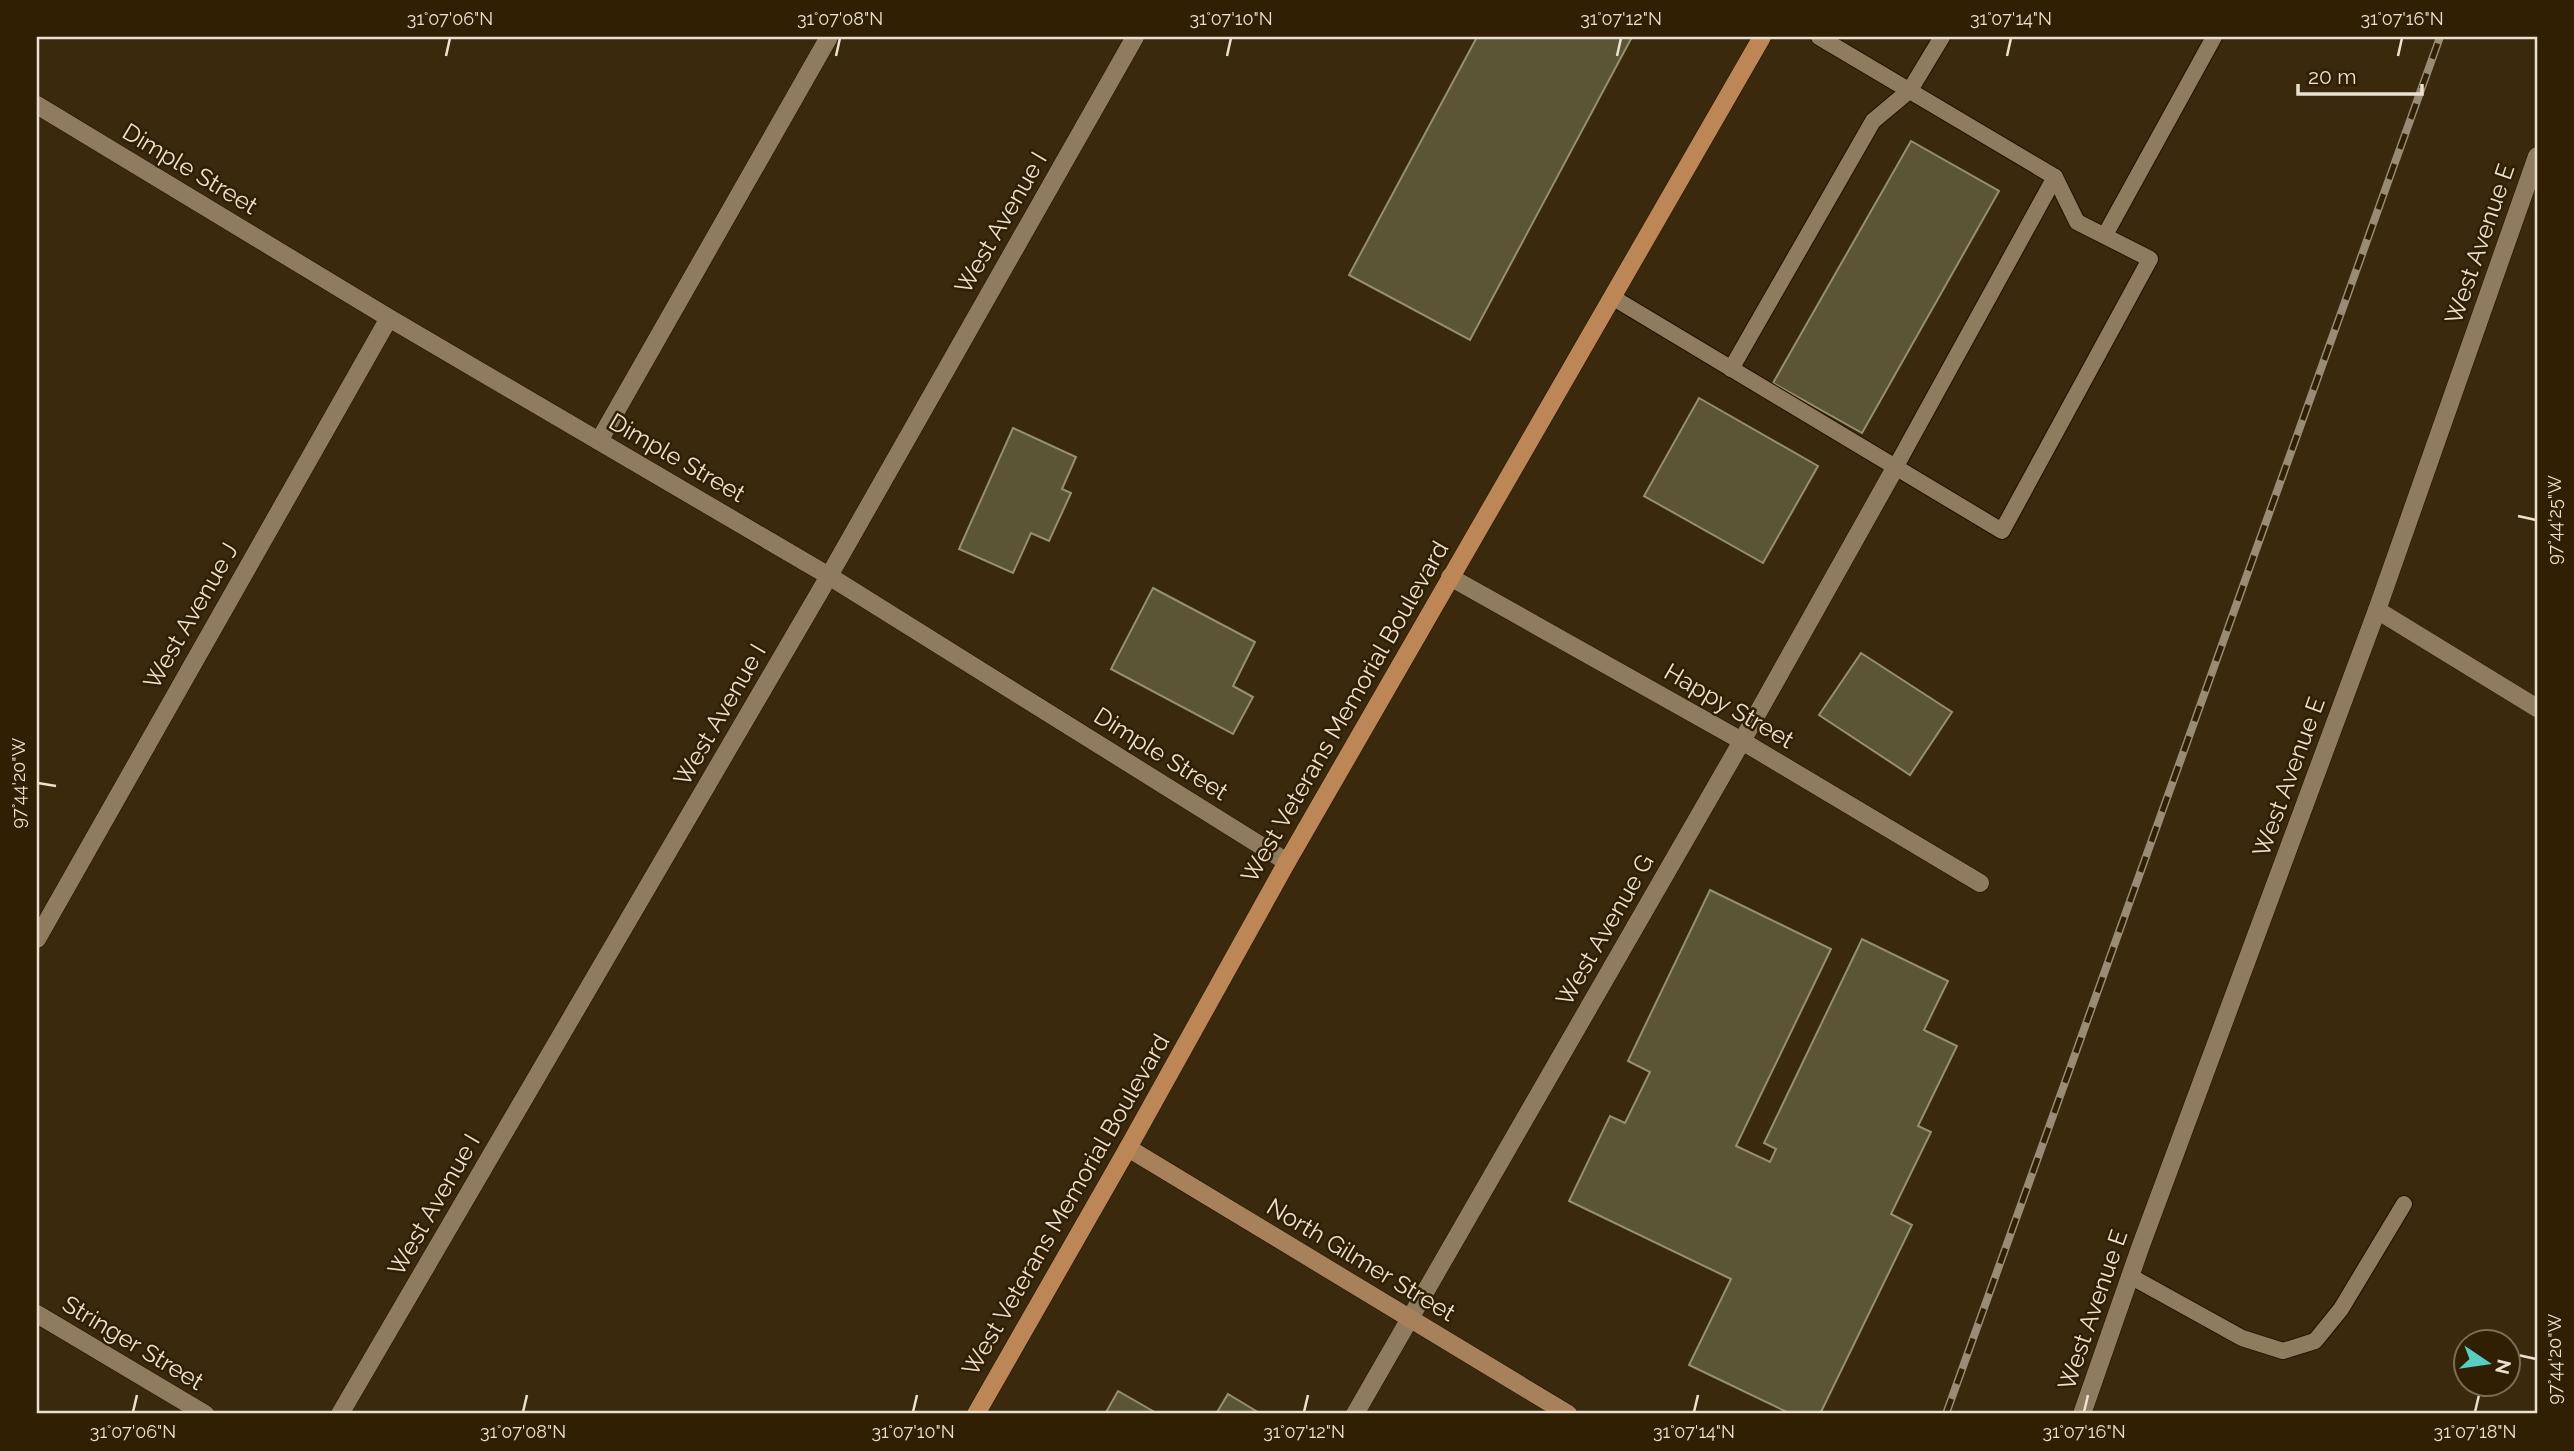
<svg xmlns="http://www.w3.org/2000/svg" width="2574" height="1451" font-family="Raleway,sans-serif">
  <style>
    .building { fill: #5b5535; stroke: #96906e; stroke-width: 2 }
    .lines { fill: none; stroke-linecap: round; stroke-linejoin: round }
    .lane-casing { stroke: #211100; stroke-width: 18 }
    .street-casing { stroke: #211100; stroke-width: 19 }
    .secondary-casing { stroke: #211100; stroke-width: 19 }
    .primary-casing { stroke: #211100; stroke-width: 19 }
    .lane { stroke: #8f7c5e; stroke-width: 16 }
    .street { stroke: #8f7c5e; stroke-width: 18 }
    .secondary { stroke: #a6815b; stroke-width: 18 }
    .primary { stroke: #bc8657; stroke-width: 18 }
    .rail-casing { stroke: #998b75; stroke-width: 8 }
    .rail { stroke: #301f03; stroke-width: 5; stroke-dasharray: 16; stroke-linecap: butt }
    .ticks { fill: none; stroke: #ece1d1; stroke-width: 2.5 }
    .labels { text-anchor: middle; stroke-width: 5; stroke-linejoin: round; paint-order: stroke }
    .street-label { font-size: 24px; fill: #ece1d1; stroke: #301f03 }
    .neatline { fill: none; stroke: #ece1d1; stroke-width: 2.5 }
    .ticks-label { font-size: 18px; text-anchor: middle; fill: #ece1d1 }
  </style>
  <rect width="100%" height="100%" fill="#3a290d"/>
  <g class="building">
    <path d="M1477 37H1632L1470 340 1349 275Z"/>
    <path d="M1911 141 1999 191 1862 433 1773 383Z"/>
    <path d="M1699 398 1818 466 1763 563 1644 496Z"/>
    <path d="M1013 428 1076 457 1062 489 1071 493 1049 541 1031 533 1013 573 959 549Z"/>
    <path d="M1153 588 1255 642 1233 686 1253 697 1233 734 1111 669Z"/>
    <path d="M1861 653 1952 712 1910 775 1819 715Z"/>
    <path d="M1710 890 1831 949 1736 1146 1770 1162 1776 1149 1764 1143 1862 939 1948 981 1924 1030 1957 1046 1918 1126 1931 1132 1891 1214 1912 1225 1820 1414H1791L1689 1365 1731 1279 1569 1201 1610 1116 1625 1123 1650 1072 1628 1061Z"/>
    <path d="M1118 1391 1158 1414H1105Z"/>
    <path d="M1228 1394 1261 1414H1216Z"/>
  </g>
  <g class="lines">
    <g class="lane-casing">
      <g id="lane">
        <path d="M2105 235 2214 37"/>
        <path d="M1612 297 2002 531 2150 259 2077 222 2055 177 1819 37"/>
        <path d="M1731 369 1873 121 1910 90 1942 37"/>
        <path d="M1895 468 2055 177"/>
        <path d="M2130 1276 2242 1338 2283 1351 2315 1341 2341 1309 2404 1204"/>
      </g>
    </g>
    <g class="street-casing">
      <g id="street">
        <path d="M37 105 389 318 829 576 1287 862"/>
        <path d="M599 441 829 37"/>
        <path d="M1450 577 1742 741 1980 883"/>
        <path d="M2377 610 2537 708"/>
        <path d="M37 939 389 318"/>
        <path d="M37 1314 205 1414"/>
        <path d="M340 1414 829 576 1135 37"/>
        <path d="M1355 1414 1742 741 1895 468"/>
        <path d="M2082 1414 2140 1248 2377 610 2537 156"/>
      </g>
    </g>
    <g class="secondary-casing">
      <path id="secondary" d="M1128 1148 1568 1414"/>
    </g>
    <g class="primary-casing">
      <path id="primary" d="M976 1414 1128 1148 1287 862 1762 37"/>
    </g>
    <use href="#lane" class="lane"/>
    <use href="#street" class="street"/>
    <use href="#secondary" class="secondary"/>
    <use href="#primary" class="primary"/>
    <g class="rail-casing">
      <path id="rail" d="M1946 1414 2440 37"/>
    </g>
    <use href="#rail" class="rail"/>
  </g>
  <path class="ticks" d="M446 56 450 38M836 56 840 38M1227 56 1231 38M1617 56 1621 38M2007 56 2011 38M2398 56 2402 38M2518 516 2536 520M38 783 56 786M2518 1355 2536 1359M133 1412 137 1395M523 1412 527 1395M913 1412 917 1395M1304 1412 1308 1395M1694 1412 1698 1395M2084 1412 2088 1395M2475 1412 2479 1395"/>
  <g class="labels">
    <g class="street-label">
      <text transform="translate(190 169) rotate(31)" y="8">Dimple Street</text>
      <text transform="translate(1001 223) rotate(-60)" y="8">West Avenue I</text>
      <text transform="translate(2480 244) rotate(-71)" y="8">West Avenue E</text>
      <text transform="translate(677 458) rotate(30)" y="8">Dimple Street</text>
      <text transform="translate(191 616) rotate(-60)" y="8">West Avenue J</text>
      <text transform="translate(1729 706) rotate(30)" y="8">Happy Street</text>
      <text transform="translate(1345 712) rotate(-60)" y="8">West Veterans Memorial Boulevard</text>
      <text transform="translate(720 715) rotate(-60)" y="8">West Avenue I</text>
      <text transform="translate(1161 754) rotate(32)" y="8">Dimple Street</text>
      <text transform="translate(2289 777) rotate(-70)" y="8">West Avenue E</text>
      <text transform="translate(1605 930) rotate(-60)" y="8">West Avenue G</text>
      <text transform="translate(434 1205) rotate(-60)" y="8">West Avenue I</text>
      <text transform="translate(1066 1205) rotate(-60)" y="8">West Veterans Memorial Boulevard</text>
      <text transform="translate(1361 1260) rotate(31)" y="8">North Gilmer Street</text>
      <text transform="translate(2093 1310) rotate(-71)" y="8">West Avenue E</text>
      <text transform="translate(133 1343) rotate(31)" y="8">Stringer Street</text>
    </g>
  </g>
  <rect width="2574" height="1451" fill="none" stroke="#301f03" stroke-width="77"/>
  <g transform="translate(2487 1363) rotate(103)"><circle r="33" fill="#301f03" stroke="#7b6d55" stroke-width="2"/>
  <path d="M0-5L12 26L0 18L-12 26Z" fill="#57cec1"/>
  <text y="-10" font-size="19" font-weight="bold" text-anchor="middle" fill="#ece1d1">N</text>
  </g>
  <path d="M2298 84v10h124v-10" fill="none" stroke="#ece1d1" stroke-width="3.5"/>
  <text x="2308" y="84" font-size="21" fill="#ece1d1" stroke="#301f03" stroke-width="5" paint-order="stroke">20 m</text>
  <rect x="38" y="38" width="2498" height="1374" class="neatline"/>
  <g class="ticks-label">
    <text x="450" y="25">31°07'06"N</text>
    <text x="840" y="25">31°07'08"N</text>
    <text x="1231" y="25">31°07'10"N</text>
    <text x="1621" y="25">31°07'12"N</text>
    <text x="2011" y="25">31°07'14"N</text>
    <text x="2402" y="25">31°07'16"N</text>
    <text transform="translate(2555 520) rotate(-90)" y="6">97°44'25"W</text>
    <text transform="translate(19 783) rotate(-90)" y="6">97°44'20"W</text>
    <text transform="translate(2555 1359) rotate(-90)" y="6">97°44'20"W</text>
    <text x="133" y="1438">31°07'06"N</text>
    <text x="523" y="1438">31°07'08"N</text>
    <text x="913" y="1438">31°07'10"N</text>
    <text x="1304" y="1438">31°07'12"N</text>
    <text x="1694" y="1438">31°07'14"N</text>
    <text x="2084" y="1438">31°07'16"N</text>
    <text x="2475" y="1438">31°07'18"N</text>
  </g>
</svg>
